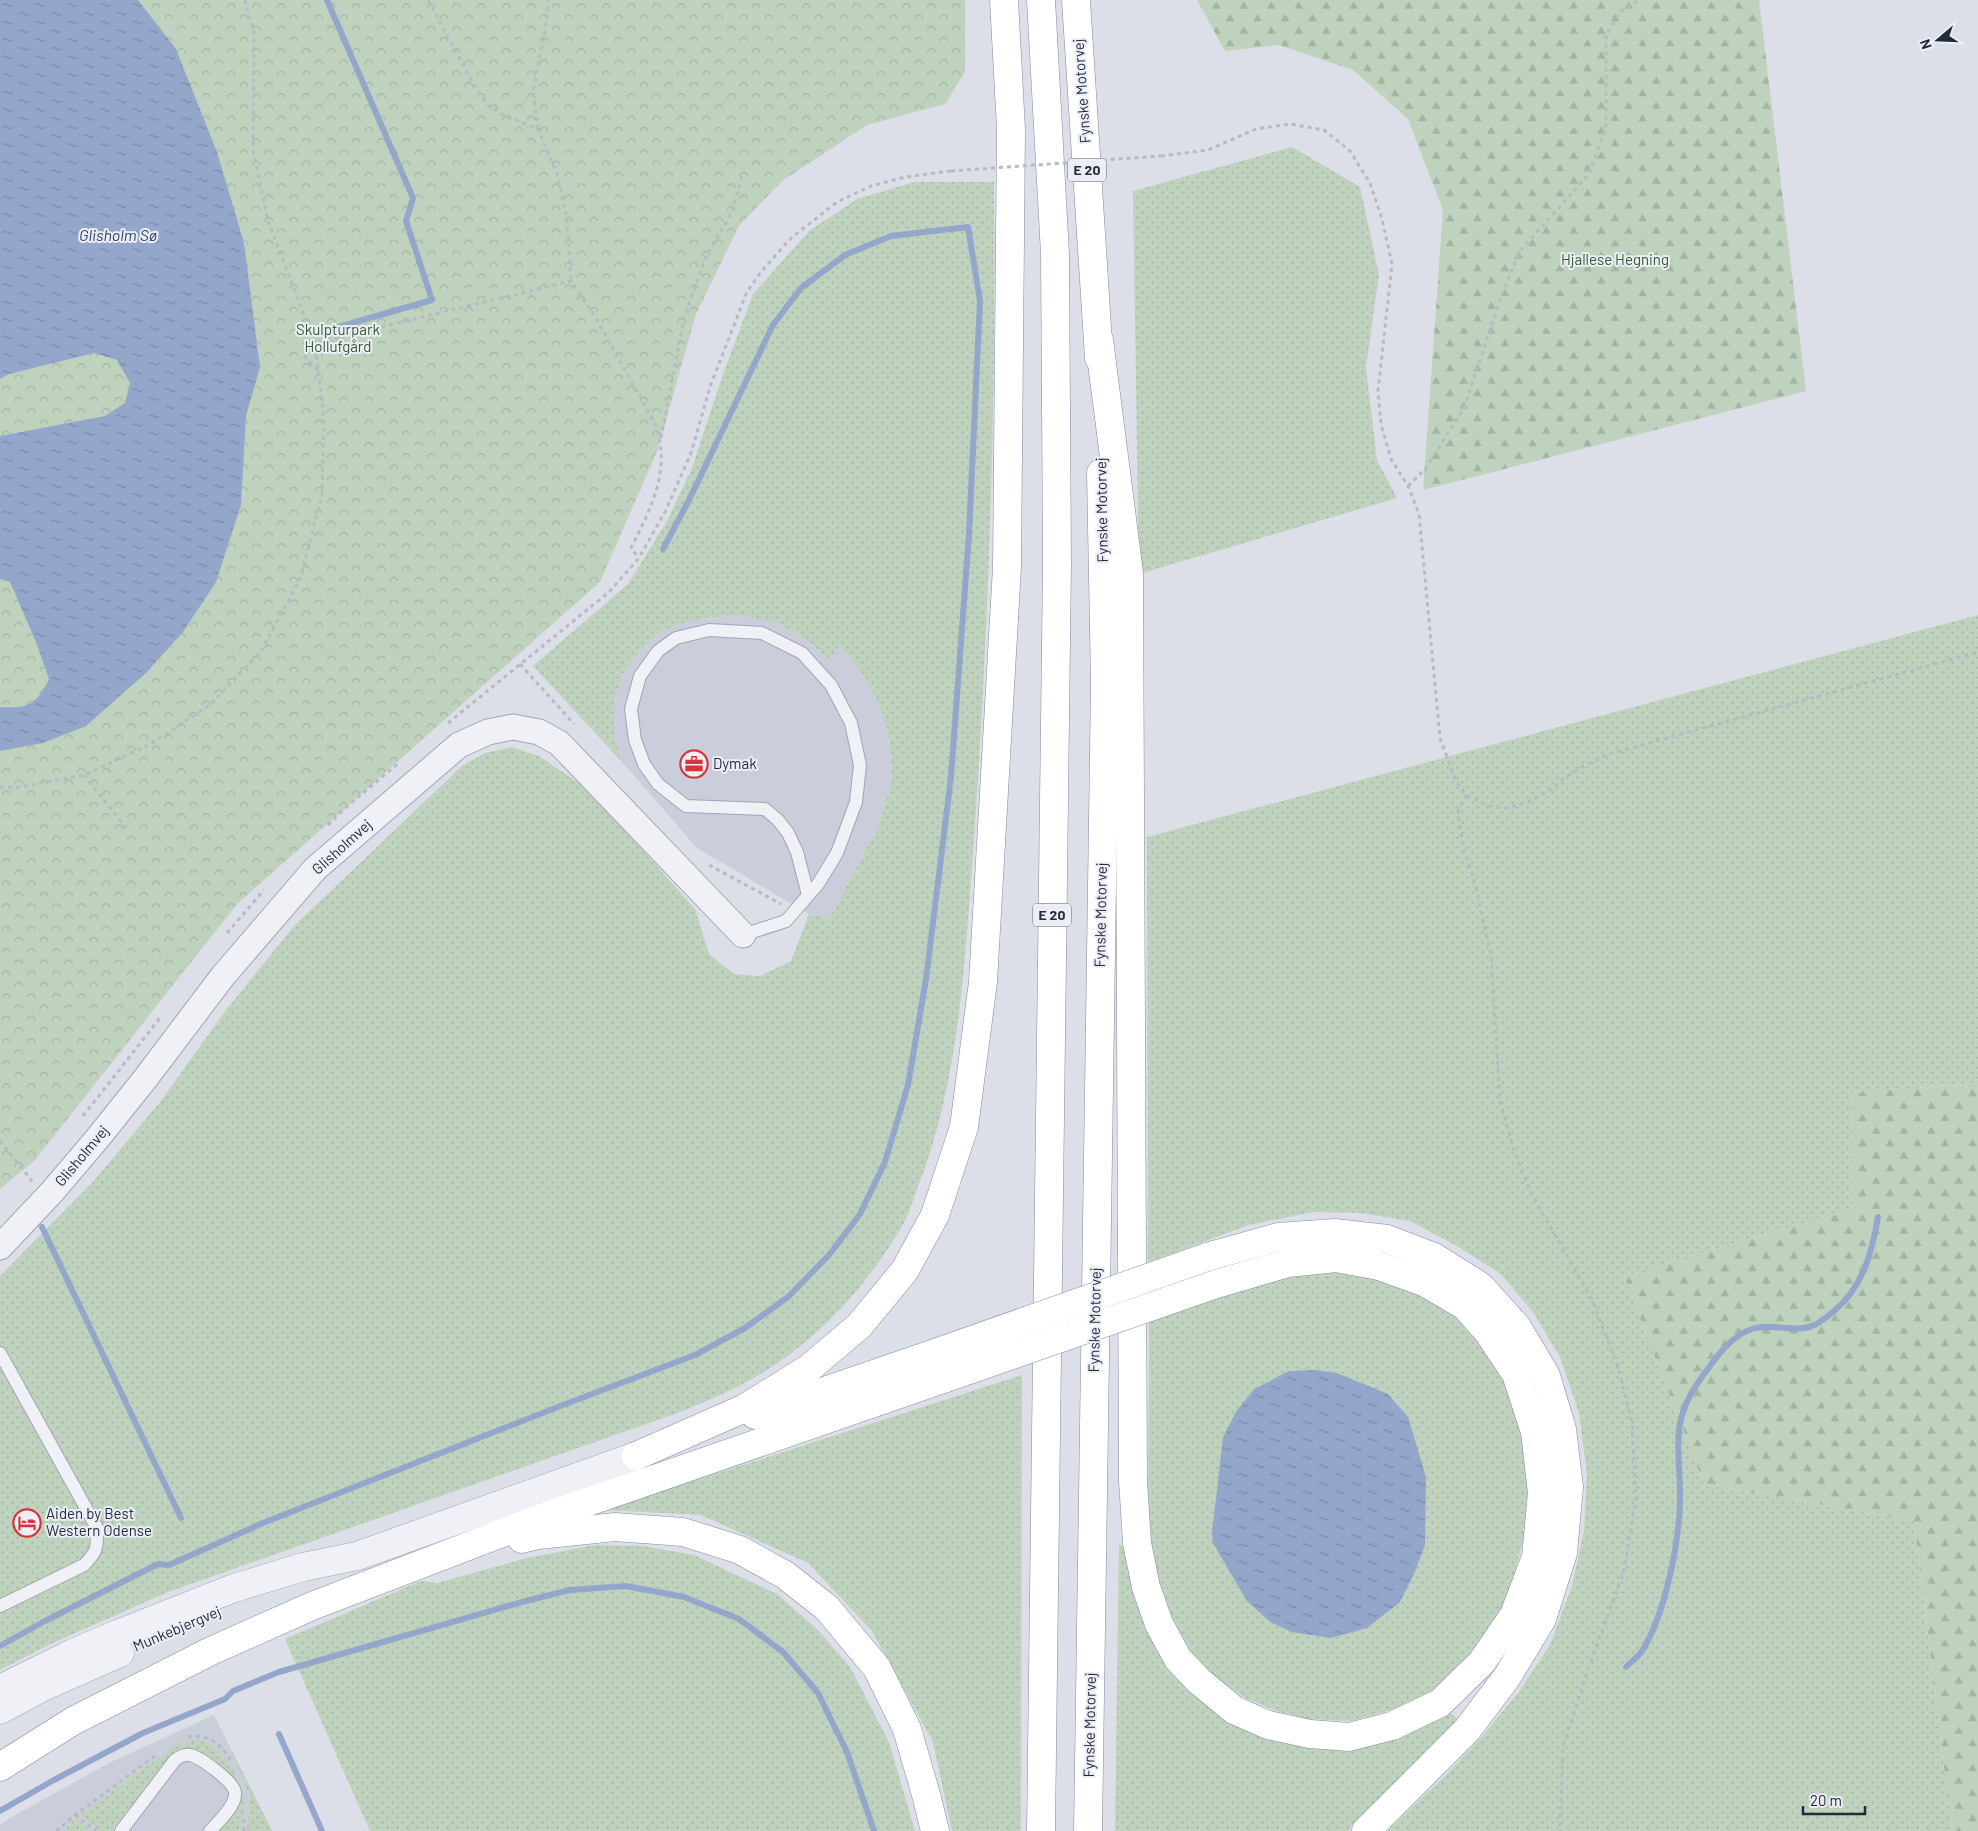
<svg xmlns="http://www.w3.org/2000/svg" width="1978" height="1831" font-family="Barlow,sans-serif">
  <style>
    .built { fill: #caceda }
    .grass { fill: url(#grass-dots) }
    .forest { fill: url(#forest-firs) }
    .park { fill: url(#park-crowns) }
    .water { fill: url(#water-ripples) }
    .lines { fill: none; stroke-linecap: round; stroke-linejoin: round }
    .stream { stroke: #94a7cb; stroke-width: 6 }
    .service-casing { stroke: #a1a5b2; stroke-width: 14 }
    .minor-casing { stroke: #a1a5b2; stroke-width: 27 }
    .tertiary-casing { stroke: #a1a5b2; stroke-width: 29 }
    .motorway-casing { stroke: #828a9f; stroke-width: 29 }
    .path { stroke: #b6bac3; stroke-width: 3; stroke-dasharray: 4 4; stroke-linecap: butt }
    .service { stroke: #eff1f6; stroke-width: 12 }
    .minor { stroke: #eff1f6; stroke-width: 25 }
    .tertiary { stroke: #eff1f6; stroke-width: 28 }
    .motorway { stroke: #fff; stroke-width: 28 }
    .motorway-bridge-casing { stroke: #828a9f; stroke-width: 29; stroke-linecap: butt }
    .path-bridge { stroke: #b6bac3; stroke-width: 3; stroke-dasharray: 4 4; stroke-linecap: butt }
    .motorway-bridge { stroke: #fff; stroke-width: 28 }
    .labels { text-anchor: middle; stroke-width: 4; stroke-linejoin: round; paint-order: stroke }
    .shield { fill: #eceef5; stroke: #616676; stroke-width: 1 }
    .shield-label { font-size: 14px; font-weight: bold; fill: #252b3f }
    .street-label { font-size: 15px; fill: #252b3f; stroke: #eceef5 }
    .park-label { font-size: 15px; fill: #335c31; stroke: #eceef5 }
    .poi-label { font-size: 15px; fill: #252b3f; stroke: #eceef5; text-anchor: start }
    .water-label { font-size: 16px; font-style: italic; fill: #2c4376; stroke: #eceef5 }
  </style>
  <defs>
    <pattern id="grass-dots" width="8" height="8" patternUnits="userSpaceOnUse" patternTransform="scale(1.25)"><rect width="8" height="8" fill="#bfd2bd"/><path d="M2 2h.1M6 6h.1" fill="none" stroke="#a4b4a4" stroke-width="1.8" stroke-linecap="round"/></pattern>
    <pattern id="forest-firs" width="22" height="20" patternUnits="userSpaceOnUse" patternTransform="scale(1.25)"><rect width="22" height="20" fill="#bfd2bd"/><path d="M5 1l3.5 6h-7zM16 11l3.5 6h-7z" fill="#a4b4a4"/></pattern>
    <pattern id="park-crowns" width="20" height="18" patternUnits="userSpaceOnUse" patternTransform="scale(1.25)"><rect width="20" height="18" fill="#bfd2bd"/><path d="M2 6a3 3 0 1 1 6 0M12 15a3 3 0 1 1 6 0" fill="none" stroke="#a4b4a4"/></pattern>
    <pattern id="water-ripples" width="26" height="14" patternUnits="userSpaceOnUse" patternTransform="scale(1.25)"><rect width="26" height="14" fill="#94a7cb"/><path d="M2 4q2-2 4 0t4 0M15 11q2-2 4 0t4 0" fill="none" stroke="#7988a6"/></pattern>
  </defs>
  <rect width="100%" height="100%" fill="#dcdfe8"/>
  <g class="built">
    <path d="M740 616 772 621 799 634 828 659 840 646 860 670 878 700 886 725 891 753 892 781 878 827 829 919 809 914 697 848 622 762 614 735V703L622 675 638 653 659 633 688 621 713 617Z"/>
    <path d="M214 1715 272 1831H0V1825L8 1819 111 1762Z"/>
  </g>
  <g class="grass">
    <path d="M1292 147 1360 187 1379 275 1366 367 1377 460 1397 498 1139 574 1133 191Z"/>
    <path d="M915 182H994C996 406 989 629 973 852 965 962 959 1081 919 1184 913 1199 909 1215 901 1228 865 1289 812 1346 750 1380 729 1392 705 1401 683 1411L168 1592 48 1645 0 1670V1276L91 1184 161 1101 226 1010 295 925 462 766 485 753 512 747 539 756 590 791 695 909 709 954 734 974 760 976 791 961 809 914 829 919 878 827 892 781 891 753 886 725 878 701 860 670 840 646 829 659 799 634 772 621 740 616 713 617 688 621 659 633 639 652 622 675 614 703V735L622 762 533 666 628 584 667 521 692 468 723 374 753 294 809 231 857 199Z"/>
    <path d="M1978 615V1083L1851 1093 1853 1209 1624 1276 1704 1484 1914 1521 1952 1831H1387L1446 1775 1483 1735 1518 1693 1550 1645 1572 1586 1584 1531 1587 1474 1579 1413 1560 1357 1533 1312 1501 1274 1457 1246 1410 1221 1361 1213 1313 1212 1249 1225 1148 1262 1147 837Z"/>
    <path d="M1347 1270 1382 1277 1449 1309 1476 1334 1498 1366 1514 1405 1525 1442 1528 1483 1525 1533 1513 1580 1496 1622 1476 1653 1443 1686 1405 1706 1352 1721 1307 1719 1276 1711 1245 1698 1215 1677 1190 1650 1167 1609 1151 1560 1148 1525 1149 1321 1278 1276Z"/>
    <path d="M1022 1375 1021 1831H952L933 1742 872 1631 808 1563 701 1515 604 1510Z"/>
    <path d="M595 1545 643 1546 694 1555 777 1594 817 1629 850 1667 889 1742 915 1831H370L285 1639 421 1581 437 1583 527 1558Z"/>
    <path d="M1119 1545 1124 1546 1128 1568 1144 1621 1214 1709 1398 1736 1427 1724 1448 1711 1460 1721 1348 1831H1115Z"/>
    <path d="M192 1740C216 1741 225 1755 235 1775 239 1783 243 1791 244 1800 245 1811 240 1820 241 1831H217L237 1805 234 1779C218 1767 192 1735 172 1755L113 1831H100L80 1815 174 1746Z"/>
    <path d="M233 1753 272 1831H247L250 1796 232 1754Z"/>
    <path d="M76 1818 92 1831H64Z"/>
  </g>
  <g class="forest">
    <path d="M1197 0H1759L1806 391 1423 490 1443 210 1408 119 1353 70 1279 45 1225 51Z"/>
    <path d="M1978 1083V1831H1952L1914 1521 1704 1484 1624 1276 1853 1209 1851 1093Z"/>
  </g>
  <path class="park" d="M0 0H965V72L945 104 867 125 782 181 739 226 696 314 658 449 600 582 237 904 35 1160 0 1189Z"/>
  <g class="water">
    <path d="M0 0H138L176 49 217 152 244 243 260 367 246 416 241 505 216 582 183 632 146 673 86 726 43 743 0 751V707C28 708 36 706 49 679L36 642 10 582 0 579V436L105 416 125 403 130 383 117 360 94 353 9 374 0 379Z"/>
    <path d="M1315 1370 1337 1373 1388 1394 1408 1417 1426 1477 1425 1545 1414 1574 1400 1602 1367 1628 1331 1638 1291 1632 1269 1621 1247 1601 1213 1543 1212 1533 1223 1437 1236 1412 1254 1389 1289 1371Z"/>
  </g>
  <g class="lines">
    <g class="stream">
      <path d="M327 0 413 198 406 221 432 300 335 328"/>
      <path d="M42 1227 181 1518"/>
      <path d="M0 1646 45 1621 158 1564 169 1565 263 1523 563 1405 695 1355 745 1328 788 1297 829 1255 860 1214 885 1162 908 1085 926 979 951 777 969 534 980 301 968 227 891 236 845 255 801 288 773 325 689 500 663 549"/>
      <path d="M1626 1667C1631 1662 1638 1657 1642 1651 1665 1615 1679 1543 1680 1501 1681 1453 1668 1425 1699 1381 1713 1362 1729 1336 1752 1329 1771 1323 1790 1332 1809 1327 1818 1325 1827 1317 1834 1311 1863 1287 1872 1253 1878 1217"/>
      <path d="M279 1734 322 1831"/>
      <path d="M0 1811 54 1780 143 1733 225 1699 233 1691 279 1672 522 1602 570 1590 626 1586 684 1597 739 1619 783 1652 818 1693 847 1752 874 1831"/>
    </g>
    <g class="service-casing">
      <g id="service">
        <path d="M743 935 786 921 818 884 837 853 856 802 860 765 851 723 831 685 802 653 762 633 709 630 676 638 658 651 640 676 631 709 635 740 644 764 658 784 686 806 765 809 778 820 788 833 797 852 808 895"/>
        <path d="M0 1353 97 1528C97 1547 98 1551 84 1565L0 1606"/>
        <path d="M121 1831 175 1760C179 1757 184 1754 190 1755 200 1757 233 1781 235 1792 237 1805 218 1822 210 1831"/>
      </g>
    </g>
    <g class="minor-casing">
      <path id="minor" d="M0 1247 51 1193 97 1139 145 1079 223 976 315 869 459 745 488 732 513 727 539 732 559 743 743 935"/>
    </g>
    <g class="tertiary-casing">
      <g id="tertiary">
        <path d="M0 1689 73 1653 120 1633 234 1588 303 1567 357 1556 636 1456"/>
        <path d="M0 1710 43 1687 120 1653"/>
      </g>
    </g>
    <g class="motorway-casing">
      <g id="motorway">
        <path d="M1076 0 1099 358"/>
        <path d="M1099 340 1129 573 1133 1481 1137 1543 1146 1587 1159 1624 1178 1659 1199 1681 1234 1710 1268 1725 1310 1734 1349 1737 1392 1726 1440 1703 1482 1662 1514 1615 1536 1557 1542 1493 1535 1432 1516 1374 1488 1332 1465 1306 1424 1282 1379 1266 1336 1258 1288 1263 1216 1284"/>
        <path d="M1207 1257 1278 1237 1335 1233 1387 1239 1434 1257 1480 1286 1517 1327 1546 1376 1562 1429 1569 1487 1563 1553 1542 1619 1507 1677 1467 1730 1366 1831"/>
        <path d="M755 1415 938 1352"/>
        <path d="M636 1456 745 1408 808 1369 859 1326 905 1270 935 1215 964 1127 983 982 1007 567 1011 129 1004 0"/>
        <path d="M522 1539 538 1535 615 1527 683 1532 740 1550 785 1575 827 1608 877 1668 907 1729 927 1798 935 1831"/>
        <path d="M0 1767 73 1721 211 1651 312 1606 536 1520 946 1378"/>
        <path d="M1041 1831 1057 563 1055 254 1041 0"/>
        <path d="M1088 1831 1105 684 1101 473"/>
      </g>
    </g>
    <g class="path">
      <path d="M428 0 476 89 487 104 501 114 538 129 558 176 567 220 571 281"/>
      <path d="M538 129 533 92 546 24 548 0"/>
      <path d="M1161 156 1208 150 1256 129 1290 124 1324 130 1350 151 1370 183 1382 219 1392 264 1378 391 1381 424 1391 459 1408 486 1419 514 1440 738 1455 779 1466 795 1489 806 1506 808 1526 803 1549 791 1565 777 1584 766 1609 754 1978 652"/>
      <path d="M318 370 305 357 315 343 571 281 599 323 655 424C672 469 651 508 631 548L639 558"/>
      <path d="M661 438 684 318 707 254 732 212 742 176"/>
      <path d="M1408 486 1426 468 1464 408 1501 297 1520 251 1589 174 1606 127V35L1621 11 1639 0"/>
      <path d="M520 664 574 724"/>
      <path d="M448 723 609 592 639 558 666 510 691 453 711 384 747 292 760 273 791 238 837 202 871 186 905 177 951 171"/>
      <path d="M84 775 126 828"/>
      <path d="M0 787 14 788 84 775 149 745 210 705 261 651 300 579 322 495 324 419 315 343 268 221 253 151 254 32 245 0"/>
      <path d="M1466 795 1458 812 1463 846 1474 880 1491 955 1500 1101 1514 1151 1530 1191 1592 1300 1618 1367 1632 1423 1636 1497 1624 1571 1588 1669 1563 1747 1560 1831"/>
      <path d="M328 825 343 810 400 762"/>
      <path d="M709 865 781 904"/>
      <path d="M227 933 264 890"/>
      <path d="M83 1116 160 1018"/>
      <path d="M0 1141 32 1181"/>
      <path d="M188 1737C207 1734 221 1743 230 1760"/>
      <path d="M75 1815 96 1831"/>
      <path d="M244 1819V1831"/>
      <path d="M56 1831 75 1815 155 1756"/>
    </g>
    <use href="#service" class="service"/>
    <use href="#minor" class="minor"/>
    <use href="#tertiary" class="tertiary"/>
    <use href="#motorway" class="motorway"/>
    <g class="motorway-bridge-casing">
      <g id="motorway-bridge">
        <path d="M938 1352 1207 1257"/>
        <path d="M946 1378 1216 1284"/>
      </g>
    </g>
    <path class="path-bridge" d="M951 171 1161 156"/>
    <use href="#motorway-bridge" class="motorway-bridge"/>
  </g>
  <defs>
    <g id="office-ring" transform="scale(1.4375)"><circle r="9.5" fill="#eceef5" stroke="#d93538" stroke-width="1.5"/><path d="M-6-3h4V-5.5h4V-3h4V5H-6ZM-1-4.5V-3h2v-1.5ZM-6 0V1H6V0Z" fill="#d93538"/></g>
    <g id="hotel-ring" transform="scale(1.4375)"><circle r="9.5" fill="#eceef5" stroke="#d93538" stroke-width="1.5"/><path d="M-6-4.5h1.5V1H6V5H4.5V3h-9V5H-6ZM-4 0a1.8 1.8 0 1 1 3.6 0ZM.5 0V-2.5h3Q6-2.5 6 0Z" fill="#d93538"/></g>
  </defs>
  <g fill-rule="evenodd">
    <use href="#office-ring" x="694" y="764"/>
    <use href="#hotel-ring" x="27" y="1523"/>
  </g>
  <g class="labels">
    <g class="shield">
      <rect x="1068" y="158.5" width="38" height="23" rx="4"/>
      <rect x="1033" y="903.5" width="38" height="23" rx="4"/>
    </g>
    <g class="shield-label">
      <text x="1087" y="175">E 20</text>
      <text x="1052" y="920">E 20</text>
    </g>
    <g class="street-label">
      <text transform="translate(1082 91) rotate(-94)" y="5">Fynske Motorvej</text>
      <text transform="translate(1102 510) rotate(-91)" y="5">Fynske Motorvej</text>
      <text transform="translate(342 847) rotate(-42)" y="5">Glisholmvej</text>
      <text transform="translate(1101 915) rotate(-89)" y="5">Fynske Motorvej</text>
      <text transform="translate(82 1156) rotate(-50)" y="5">Glisholmvej</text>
      <text transform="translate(1095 1320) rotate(-89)" y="5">Fynske Motorvej</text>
      <text transform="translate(177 1629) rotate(-23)" y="5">Munkebjergvej</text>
      <text transform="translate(1090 1725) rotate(-89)" y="5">Fynske Motorvej</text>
    </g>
    <g class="park-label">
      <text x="1615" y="265">Hjallese Hegning</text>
      <text x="338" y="335">Skulpturpark<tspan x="338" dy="17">Hollufgård</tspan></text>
    </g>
    <g class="poi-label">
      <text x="713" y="769">Dymak</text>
      <text x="46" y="1519">Aiden by Best<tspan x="46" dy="17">Western Odense</tspan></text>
    </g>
    <g class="water-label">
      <text x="118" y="241">Glisholm Sø</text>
    </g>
  </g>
  <g transform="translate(1938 40) rotate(251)" stroke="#eceef5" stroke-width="4" paint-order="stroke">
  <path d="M0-4L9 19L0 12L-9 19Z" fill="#252b3f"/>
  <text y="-8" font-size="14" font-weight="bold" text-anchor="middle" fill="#252b3f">N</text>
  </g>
  <path d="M1803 1806v8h62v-8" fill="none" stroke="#252b3f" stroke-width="2.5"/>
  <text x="1810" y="1806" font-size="15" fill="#252b3f" stroke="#eceef5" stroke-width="4" paint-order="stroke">20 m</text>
</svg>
